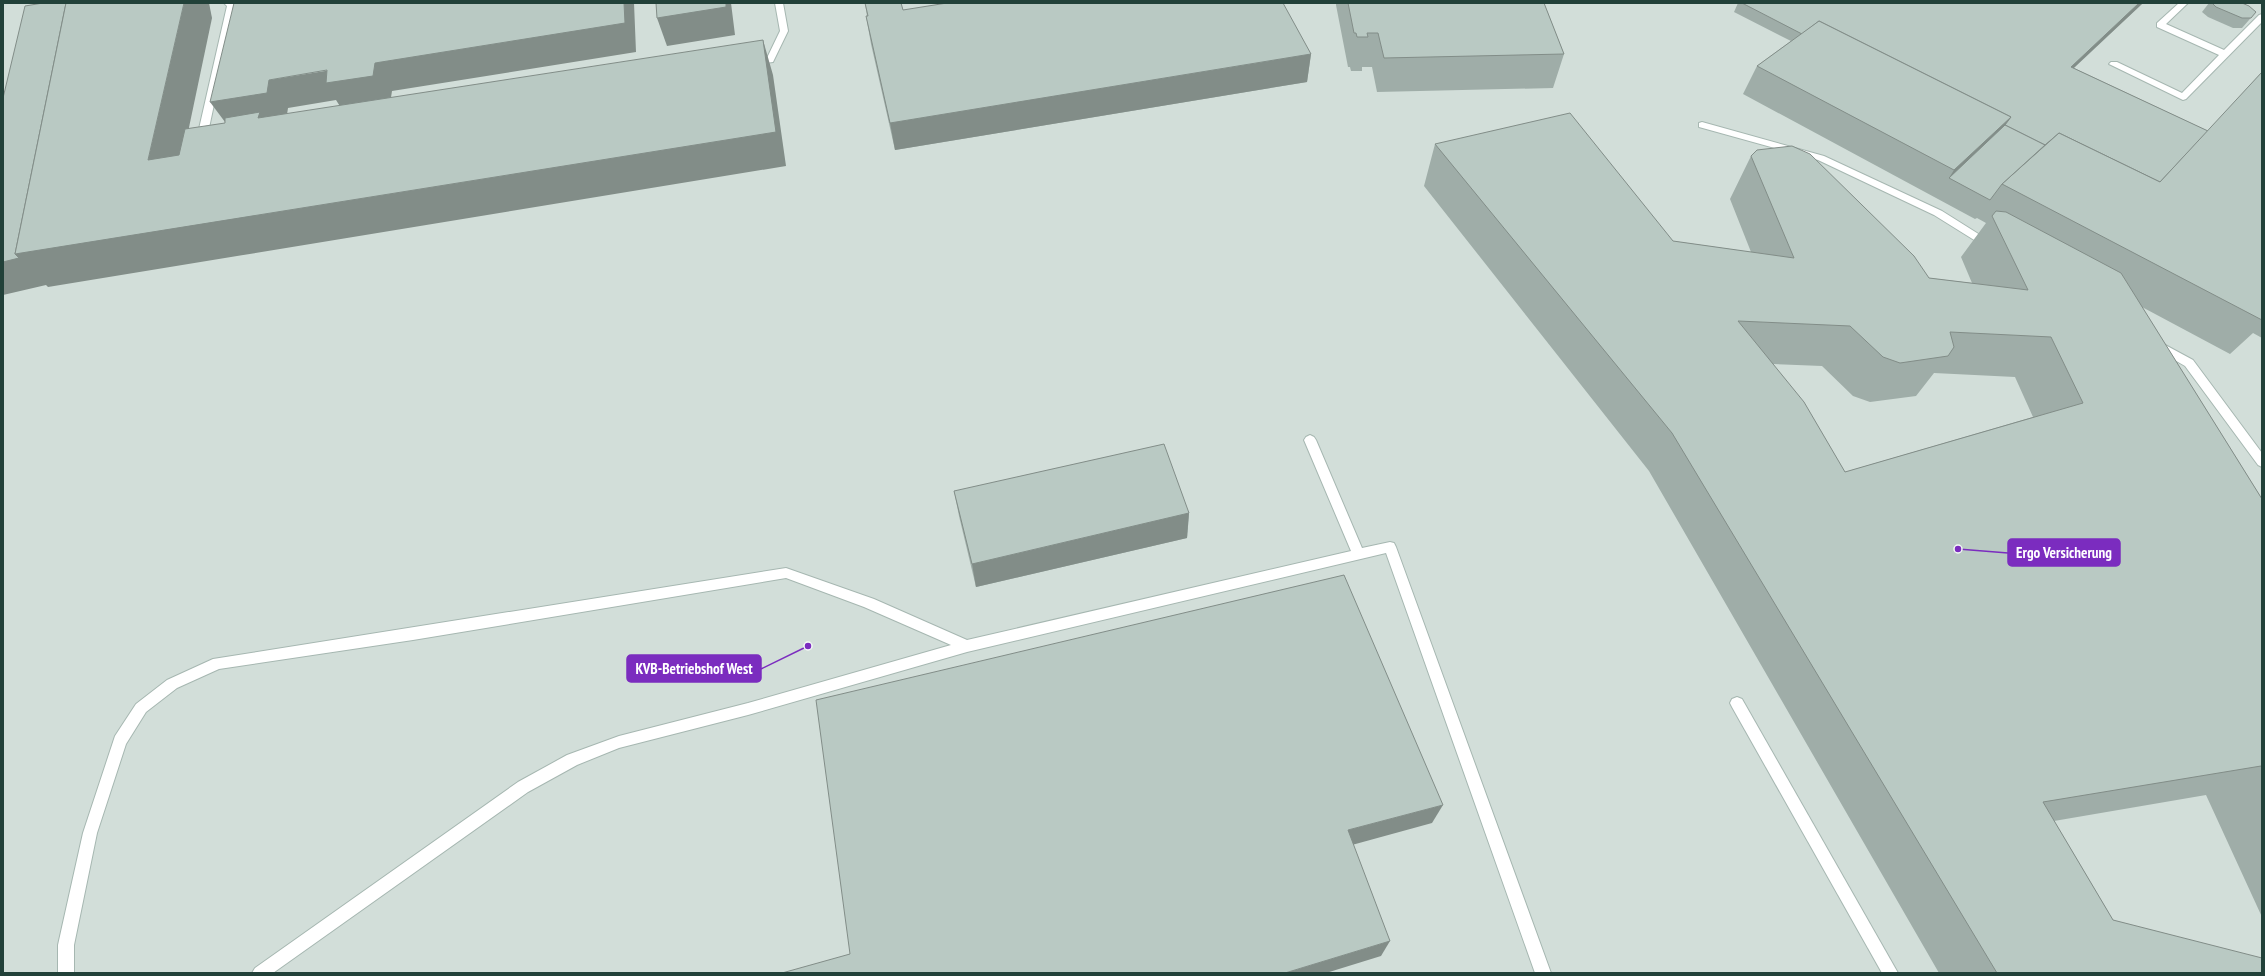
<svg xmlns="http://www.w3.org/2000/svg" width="2265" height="976" font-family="'PT Sans Narrow',sans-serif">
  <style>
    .built { fill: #d2ded9 }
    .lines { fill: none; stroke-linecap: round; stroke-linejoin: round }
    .service-casing { stroke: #a6b7b1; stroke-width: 2 }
    .service { fill: #fff; fill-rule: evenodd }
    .wall { fill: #9fada8; fill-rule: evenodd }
    .shaded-wall { fill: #828d88 }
    .building { fill: #b9c9c3; stroke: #828d88; fill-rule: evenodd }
    .leader { fill: none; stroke: #7b2cbf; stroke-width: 1.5 }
    .callout-dot { fill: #7b2cbf; stroke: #f5faf8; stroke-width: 1.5 }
    .callout { fill: #7b2cbf; stroke: #7b2cbf; stroke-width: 1.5 }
    .callout-label { font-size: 15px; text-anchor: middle; font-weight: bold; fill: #fff }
  </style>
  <rect width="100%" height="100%" fill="#e4eeea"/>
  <rect class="built" x="3" y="3" width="2259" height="970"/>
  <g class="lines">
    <g class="service-casing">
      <g id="service">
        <path d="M224 3H233L235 6 206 142 201 145 196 142 227 6Z"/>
        <path d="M775 3H783L788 31 773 62 750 65V61L767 58 780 31Z"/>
        <path d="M2179 3H2188L2166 24 2224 50 2259 15 2262 14V22L2186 99 2183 100 2109 64 2111 62H2117L2182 93 2219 55 2157 27V23Z"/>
        <path d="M1702 122 1824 156 1942 211 1996 245 1991 249 1987 248 1934 215 1818 160 1699 127V123Z"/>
        <path d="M2156 340 2193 360 2262 453V467L2258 465 2185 366 2152 347 2150 344 2152 341Z"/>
        <path d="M1310 435 1314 437 1316 440 1362 548 1390 542 1394 543 1396 547 1551 973H1535L1386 553 967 652 748 715 619 748 577 765 528 792 273 973H252L255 968 518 782 567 755 619 736 748 703 951 645 864 607 786 578 413 640 219 669 177 688 146 712 126 744 97 833 74 945V973H58V945L83 833 115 736 136 704 167 680 213 659 786 568 874 599 967 640 1351 551 1304 440 1306 437Z"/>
        <path d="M1737 697 1742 699 1898 973H1882L1732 707 1730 703 1732 699Z"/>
      </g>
    </g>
    <use href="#service" class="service"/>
  </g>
  <g class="wall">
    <path d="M865 3 903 10 1311 54 1307 82 895 150 871 44 866 16H867Z"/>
    <path d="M1336 3H1544L1564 54 1553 88 1377 92 1372 67H1362V71H1351L1350 67H1348L1336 5Z"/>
    <path d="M1738 3H2143L2074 68 2208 131 2262 72V338L2253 333 2230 354 2142 307 2262 499V917L2206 795 2054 821 2113 920 2262 973H1939L1649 471 1424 186 1435 144 1673 241 1751 252 1730 199 1751 156 1929 278 1972 283 1961 257 1986 223 1977 218 1975 219 1743 94 1757 66 1791 41 1734 12ZM1773 364 1822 366 1853 396 1870 402 1916 396 1934 373 2015 377 2033 417 1845 472Z"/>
    <path d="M2209 3H2242L2256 12 2242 28H2233L2208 17 2202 12Z"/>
    <path d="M954 491 1189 513 1187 538 976 587 959 516Z"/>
  </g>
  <g class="shaded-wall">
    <path d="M184 3H209L212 18 175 194 148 160Z"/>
    <path d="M624 3H634L636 52 392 91 390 104 343 111 336 100 288 108 286 121 231 130 210 102 269 80 375 63Z"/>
    <path d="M726 3H731L735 35 667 46 657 18Z"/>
    <path d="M2139 3H2143L2064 77 2071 67Z"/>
    <path d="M763 40 773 75 786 166 48 287 46 285 3 295V262L15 254Z"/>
    <path d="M1311 54 1307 82 895 150 890 123Z"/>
    <path d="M2011 117 1991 145 1949 178 1954 170Z"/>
    <path d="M1189 513 1187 538 976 587 972 564Z"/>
    <path d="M1443 805 1432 823 1341 848 1348 830Z"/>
    <path d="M1390 941 1381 956 1326 973H1285Z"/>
  </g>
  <g class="building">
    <path d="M43 3H66L15 254 19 258 3 262V98L25 6Z"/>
    <path d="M66 3H184L148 160 179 155 185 129 225 123V118L260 112 258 118 763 40 776 132 15 254Z"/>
    <path d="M234 3H624L625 23 375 63 373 76 326 83 327 70 269 80 267 93 210 102Z"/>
    <path d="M656 3H726V7L657 18Z"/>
    <path d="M865 3H901L903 10 947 3H1283L1311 54 890 123 866 16H868Z"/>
    <path d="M1348 3H1544L1564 54 1384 58 1378 33H1367L1368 37H1357L1356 33H1354Z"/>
    <path d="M1742 3H2139L2071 67 2208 131 2160 182 2059 133 2045 145 2005 125 2011 117 1819 21 1802 34Z"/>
    <path d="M2212 3H2242L2249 6 2256 12 2251 18H2242L2216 7Z"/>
    <path d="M1819 21 2011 117 1954 170 1757 66Z"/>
    <path d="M2262 72V320L2002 184 2059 133 2160 182Z"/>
    <path d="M1570 113 1673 241 1794 258 1751 156 1757 150 1792 146 1810 154 1914 256 1929 278 2028 290 1992 216 1996 211 2006 212 2121 273 2262 499V768L2261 766 2043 802 2113 920 2262 958V973H1997L1672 433 1435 144ZM1738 321 1850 326 1883 357 1900 363 1948 356 1954 347 1950 332 2051 337 2083 403 1845 472 1804 402Z"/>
    <path d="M2005 125 2045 145 2002 184 1990 200 1949 178Z"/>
    <path d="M1164 444 1189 513 972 564 954 491Z"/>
    <path d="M1344 575 1443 805 1348 830 1390 941 1285 973H782L850 954 816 700Z"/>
  </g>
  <path class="leader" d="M1958 549L2008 553M808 646L761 669"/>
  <g class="callout-dot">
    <circle cx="1958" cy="549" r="4"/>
    <circle cx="808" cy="646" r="4"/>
  </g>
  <g class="callout">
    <rect x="2008" y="539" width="112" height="27" rx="4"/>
    <rect x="627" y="655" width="134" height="27" rx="4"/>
  </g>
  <g class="callout-label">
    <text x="2064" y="558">Ergo Versicherung</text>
    <text x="694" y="674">KVB-Betriebshof West</text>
  </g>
  <rect width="2265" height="976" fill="none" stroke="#224139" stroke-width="8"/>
</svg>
